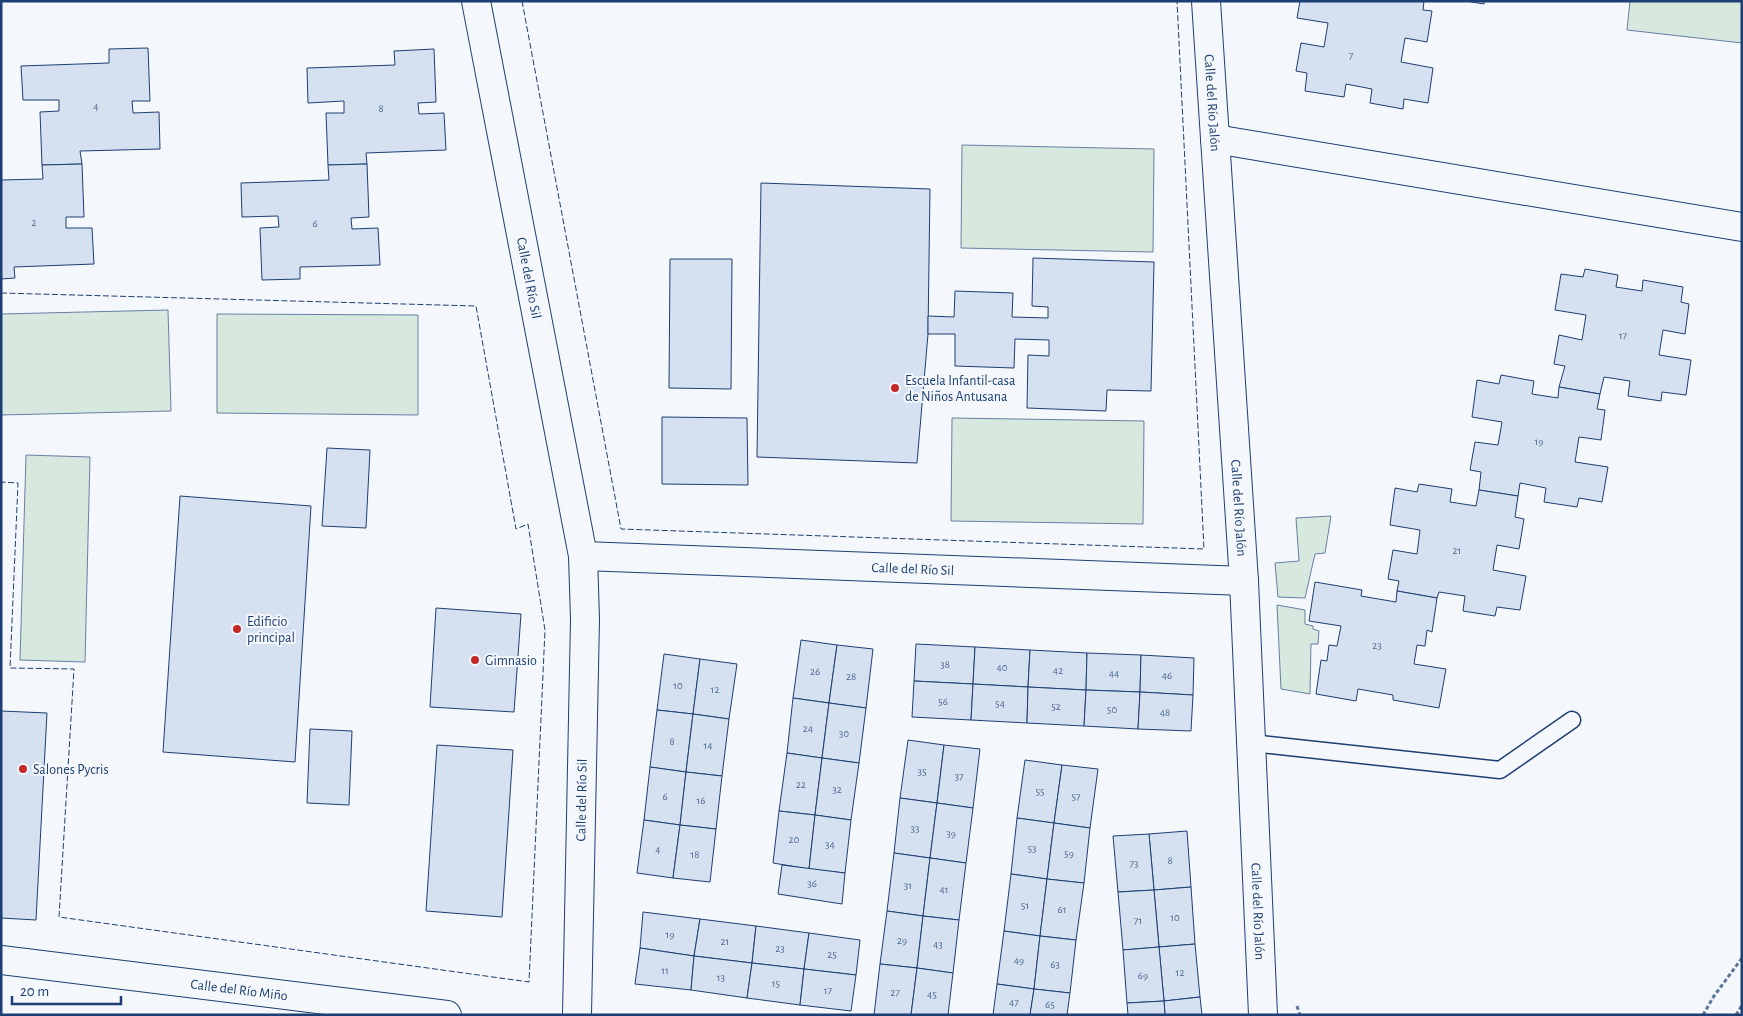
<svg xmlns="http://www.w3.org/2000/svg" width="1743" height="1016" font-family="'Alegreya Sans',sans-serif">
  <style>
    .green { fill: #d7e8df; stroke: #687fa3 }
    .building { fill: #d5e0f0; stroke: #1d3f73 }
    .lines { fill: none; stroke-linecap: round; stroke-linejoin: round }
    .lane-casing { stroke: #1d3f73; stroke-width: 19 }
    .street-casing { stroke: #1d3f73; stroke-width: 30 }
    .path { stroke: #5e769c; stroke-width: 3; stroke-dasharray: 4 2.5; stroke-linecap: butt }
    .lane { stroke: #f4f7fb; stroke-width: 16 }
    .street { stroke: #f4f7fb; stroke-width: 28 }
    .fence { stroke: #1d3f73; stroke-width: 1; stroke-dasharray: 6 2.5; stroke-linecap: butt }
    .poi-dot { fill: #c62828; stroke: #f4f7fb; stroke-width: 2 }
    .labels { text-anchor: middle; stroke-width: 4; stroke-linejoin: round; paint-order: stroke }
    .number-label { font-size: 11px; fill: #4b6792 }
    .street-label { font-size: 14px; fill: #1d3f73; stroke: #f4f7fb }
    .poi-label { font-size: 14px; fill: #1d3f73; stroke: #f4f7fb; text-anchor: start }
  </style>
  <rect width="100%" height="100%" fill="#f4f7fb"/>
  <g class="green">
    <path d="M1630 1H1742V43L1627 30Z"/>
    <path d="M962 145 1154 149 1153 252 961 248Z"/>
    <path d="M168 310 171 411 1 415V314Z"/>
    <path d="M217 314 418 315V415L217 413Z"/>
    <path d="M952 418 1144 421 1143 524 951 521Z"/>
    <path d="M26 455 90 457 85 662 20 660Z"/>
    <path d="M1331 516 1325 553 1315 554 1305 598 1278 597 1275 563 1299 561 1296 518Z"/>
    <path d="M1277 605 1305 610V624L1313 626V629L1319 631 1318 644H1311L1310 694 1281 689Z"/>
  </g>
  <g class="building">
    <path d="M1300 1H1424L1423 10 1432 11 1427 42 1405 38 1401 62 1433 68 1428 103 1404 99 1403 109 1370 103 1372 89 1346 84 1344 97 1305 91 1307 73 1296 71 1301 43 1324 47 1328 23 1297 18Z"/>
    <path d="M1466 1H1484V4Z"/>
    <path d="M148 48 150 101H132L133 113 159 112 160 149 80 151 82 164 42 165 40 112 59 111V100H23L21 66 109 63V49Z"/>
    <path d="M434 49 436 102 418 103 419 114 444 113 446 150 366 153 367 164 328 165 326 113H344V101L308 103 307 68 395 65 394 51Z"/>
    <path d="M82 164 84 217H66V228H92L94 264 14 267 15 278 1 279V180L43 179 42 165Z"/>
    <path d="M367 164 369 217 351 218 352 229 378 228 380 265 300 267V279L262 280 260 228 279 227 278 216 242 217 241 183 329 180 328 165Z"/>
    <path d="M761 183 930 189 928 334 917 463 757 457Z"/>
    <path d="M1033 258 1154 262 1151 391 1107 390 1106 411 1027 408 1028 355 1049 356V340L1015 339 1014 368 955 366V334H928V316L954 317 955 291 1013 293 1012 317 1048 318V307L1032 306Z"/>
    <path d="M670 259H732L731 389 669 388Z"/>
    <path d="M1585 269 1618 275 1616 287 1642 291 1643 280 1683 287 1681 302 1689 304 1685 334 1663 330 1659 355 1691 360 1686 395 1662 392 1661 401 1628 396 1630 381 1604 377 1600 394 1559 387 1565 366 1554 364 1559 335 1582 340 1586 315 1555 310 1561 274 1583 277Z"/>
    <path d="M1501 375 1534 381 1532 394 1558 398 1559 387 1600 394 1597 409 1605 410 1601 440 1579 437 1575 462 1608 467 1602 502 1579 498 1577 507 1544 502 1546 488 1520 483 1518 496 1479 490 1481 472 1470 470 1475 442 1498 445 1502 422 1472 417 1477 380 1499 384Z"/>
    <path d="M662 417 747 418 748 485 662 484Z"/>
    <path d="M327 448 370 450 366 528 322 526Z"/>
    <path d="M1419 484 1452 489 1450 502 1476 506 1479 490 1518 496 1515 517 1524 519 1519 549 1497 545 1493 570 1526 576 1520 610 1497 607 1495 616 1463 611 1465 596 1439 592 1437 598 1397 591 1399 581 1388 579 1393 550 1417 554 1420 530 1390 525 1395 488 1417 492Z"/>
    <path d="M180 496 311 506 295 762 163 752Z"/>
    <path d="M1315 582 1362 590 1361 596 1396 602 1397 591 1437 598 1432 632 1427 630 1425 646 1417 645 1414 664 1446 669 1439 708 1393 700V695L1358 689 1356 701 1316 694 1321 660 1327 661 1329 645 1337 646 1341 626 1309 621Z"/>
    <path d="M436 608 521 614 514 712 430 707Z"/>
    <path d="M801 640 837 645 829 703 793 698Z"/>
    <path d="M916 644 975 647 973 684 914 681Z"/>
    <path d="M837 645 873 649 866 708 829 703Z"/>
    <path d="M975 647 1030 650 1028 687 973 684Z"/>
    <path d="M1030 650 1087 653 1086 690 1028 687Z"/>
    <path d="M1087 653 1141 655 1140 692 1086 690Z"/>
    <path d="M664 654 700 659 693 714 657 710Z"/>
    <path d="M1141 655 1194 658 1193 695 1140 692Z"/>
    <path d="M700 659 737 664 729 719 693 714Z"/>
    <path d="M914 681 973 684 971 720 912 717Z"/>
    <path d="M973 684 1028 687 1027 723 971 720Z"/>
    <path d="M1028 687 1086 690 1084 726 1027 723Z"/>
    <path d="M1086 690 1140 692 1138 729 1084 726Z"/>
    <path d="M1140 692 1193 695 1191 731 1138 729Z"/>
    <path d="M793 698 829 703 822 758 787 753Z"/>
    <path d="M829 703 866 708 859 763 822 758Z"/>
    <path d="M657 710 693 714 686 772 650 767Z"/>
    <path d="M1 711 47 713 36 920 1 918Z"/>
    <path d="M693 714 729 719 722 776 686 772Z"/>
    <path d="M310 729 352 731 349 805 307 803Z"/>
    <path d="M908 740 944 745 937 803 900 798Z"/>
    <path d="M437 745 513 750 502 917 426 911Z"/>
    <path d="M944 745 980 749 973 808 937 803Z"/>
    <path d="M787 753 822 758 815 815 779 811Z"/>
    <path d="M822 758 859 763 851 820 815 815Z"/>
    <path d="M1025 760 1062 765 1054 823 1017 818Z"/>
    <path d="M1062 765 1098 769 1090 828 1054 823Z"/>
    <path d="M650 767 686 772 680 825 644 820Z"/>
    <path d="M686 772 722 776 716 829 680 825Z"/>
    <path d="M900 798 937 803 930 858 894 853Z"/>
    <path d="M937 803 973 808 966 863 930 858Z"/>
    <path d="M779 811 815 815 809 869 773 863Z"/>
    <path d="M815 815 851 820 845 873 809 869Z"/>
    <path d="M1017 818 1054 823 1047 879 1011 874Z"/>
    <path d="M644 820 680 825 673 878 637 873Z"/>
    <path d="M1054 823 1090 828 1084 883 1047 879Z"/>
    <path d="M680 825 716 829 710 882 673 878Z"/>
    <path d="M1187 831 1191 887 1154 890 1149 834Z"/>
    <path d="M1149 834 1154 890 1118 892 1113 836Z"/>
    <path d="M894 853 930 858 923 916 887 911Z"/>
    <path d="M930 858 966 863 959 920 923 916Z"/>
    <path d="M782 865 845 873 842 904 778 894Z"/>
    <path d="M1011 874 1047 879 1040 936 1004 931Z"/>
    <path d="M1047 879 1084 883 1076 940 1040 936Z"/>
    <path d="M1191 887 1195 944 1159 947 1154 890Z"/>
    <path d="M1154 890 1159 947 1123 950 1118 892Z"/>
    <path d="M887 911 923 916 917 968 880 964Z"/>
    <path d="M643 912 700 919 694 956 640 948Z"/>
    <path d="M923 916 959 920 953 973 917 968Z"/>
    <path d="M700 919 756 926 752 963 694 956Z"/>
    <path d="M756 926 809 933 804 969 752 963Z"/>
    <path d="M1004 931 1040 936 1034 989 997 984Z"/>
    <path d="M809 933 860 940 856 975 804 969Z"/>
    <path d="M1040 936 1076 940 1070 993 1034 989Z"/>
    <path d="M1195 944 1200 997 1164 1001 1159 947Z"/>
    <path d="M1159 947 1164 1001 1127 1003 1123 950Z"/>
    <path d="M640 948 694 956 691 990 635 984Z"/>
    <path d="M694 956 752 963 747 998 691 990Z"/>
    <path d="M752 963 804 969 800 1005 747 998Z"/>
    <path d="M880 964 917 968 911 1015H874Z"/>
    <path d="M917 968 953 973 948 1015H911Z"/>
    <path d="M804 969 856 975 851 1011 800 1005Z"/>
    <path d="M997 984 1034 989 1030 1015H993Z"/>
    <path d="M1034 989 1070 993 1067 1015H1030Z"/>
    <path d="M1200 997 1202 1015H1165L1164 1001Z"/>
    <path d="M1164 1001 1165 1015H1128L1127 1003Z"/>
  </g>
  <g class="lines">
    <g class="lane-casing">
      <path id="lane" d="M1251 743 1500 770 1572 720"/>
    </g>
    <g class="street-casing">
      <g id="street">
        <path id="s1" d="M476 1 583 556 585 619 577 1015"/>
        <path id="s2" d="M1206 1 1244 581 1263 1015"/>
        <path d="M1215 139 1742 227"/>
        <path id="s3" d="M583 556 1244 581"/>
        <path id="s4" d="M1 960 447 1015"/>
      </g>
    </g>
    <g class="path">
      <path d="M1297 1006 1300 1015"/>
      <path d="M1703 1015 1714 996 1742 958"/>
      <path d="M1736 1015 1742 1005"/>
    </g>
    <use href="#lane" class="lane"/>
    <use href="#street" class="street"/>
    <g class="fence">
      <path d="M522 1 621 529 1204 549 1177 1"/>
      <path d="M1 293 476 306 516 529 528 524 545 630 529 982 59 917 74 669 10 668 18 483 1 482"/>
    </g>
  </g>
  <g class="poi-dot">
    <circle cx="895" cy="388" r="5"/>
    <circle cx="237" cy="629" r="5"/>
    <circle cx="475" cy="660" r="5"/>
    <circle cx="23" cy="769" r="5"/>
  </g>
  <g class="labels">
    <g class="number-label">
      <text x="1351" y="59">7</text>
      <text x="96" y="110">4</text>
      <text x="381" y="112">8</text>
      <text x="34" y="226">2</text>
      <text x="315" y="227">6</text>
      <text x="1623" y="339">17</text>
      <text x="1539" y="445">19</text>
      <text x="1457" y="554">21</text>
      <text x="1377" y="649">23</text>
      <text x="945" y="668">38</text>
      <text x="1002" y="671">40</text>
      <text x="1058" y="674">42</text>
      <text x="815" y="675">26</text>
      <text x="1114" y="677">44</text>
      <text x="1167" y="679">46</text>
      <text x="851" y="680">28</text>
      <text x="678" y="689">10</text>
      <text x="715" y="693">12</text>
      <text x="943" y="705">56</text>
      <text x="1000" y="707">54</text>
      <text x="1056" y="710">52</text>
      <text x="1112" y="713">50</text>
      <text x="1165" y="716">48</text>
      <text x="808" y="732">24</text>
      <text x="844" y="737">30</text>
      <text x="672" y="745">8</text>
      <text x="708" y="749">14</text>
      <text x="922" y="775">35</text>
      <text x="959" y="780">37</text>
      <text x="801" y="788">22</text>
      <text x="837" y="793">32</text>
      <text x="1040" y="795">55</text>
      <text x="665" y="800">6</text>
      <text x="1076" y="800">57</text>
      <text x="701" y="804">16</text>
      <text x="915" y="832">33</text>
      <text x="951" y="837">39</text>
      <text x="794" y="843">20</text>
      <text x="830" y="848">34</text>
      <text x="1032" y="852">53</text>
      <text x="658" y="853">4</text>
      <text x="1069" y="857">59</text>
      <text x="695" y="858">18</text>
      <text x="1170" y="864">8</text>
      <text x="1134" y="867">73</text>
      <text x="812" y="887">36</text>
      <text x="908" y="889">31</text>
      <text x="944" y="893">41</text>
      <text x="1025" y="909">51</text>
      <text x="1062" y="913">61</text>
      <text x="1175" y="921">10</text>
      <text x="1138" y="924">71</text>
      <text x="670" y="938">19</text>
      <text x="902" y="944">29</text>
      <text x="725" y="945">21</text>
      <text x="938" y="948">43</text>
      <text x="780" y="952">23</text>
      <text x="832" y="958">25</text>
      <text x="1019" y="964">49</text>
      <text x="1055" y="968">63</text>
      <text x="665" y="974">11</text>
      <text x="1180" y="976">12</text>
      <text x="1143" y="979">69</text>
      <text x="721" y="981">13</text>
      <text x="776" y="987">15</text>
      <text x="828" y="994">17</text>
      <text x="895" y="996">27</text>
      <text x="932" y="998">45</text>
      <text x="1014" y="1006">47</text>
      <text x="1050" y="1008">65</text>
    </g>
    <g class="street-label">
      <text dy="5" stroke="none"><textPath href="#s2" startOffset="102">Calle del Río Jalón</textPath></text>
      <text dy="5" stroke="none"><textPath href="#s1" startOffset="282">Calle del Río Sil</textPath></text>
      <text dy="5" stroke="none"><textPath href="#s2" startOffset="508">Calle del Río Jalón</textPath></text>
      <text dy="5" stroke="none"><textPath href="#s3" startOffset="330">Calle del Río Sil</textPath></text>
      <text transform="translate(581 800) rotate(-89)" y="5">Calle del Río Sil</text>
      <text dy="5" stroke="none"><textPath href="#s2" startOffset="912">Calle del Río Jalón</textPath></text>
      <text dy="5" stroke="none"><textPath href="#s4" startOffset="240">Calle del Río Miño</textPath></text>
    </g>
    <g class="poi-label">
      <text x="905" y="385">Escuela Infantil-casa<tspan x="905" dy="16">de Niños Antusana</tspan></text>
      <text x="247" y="626">Edificio<tspan x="247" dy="16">principal</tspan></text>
      <text x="485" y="665">Gimnasio</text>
      <text x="33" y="774">Salones Pycris</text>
    </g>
  </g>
  <rect width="1743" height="1016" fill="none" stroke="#1d3f73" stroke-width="5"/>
  <path d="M12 996v8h109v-8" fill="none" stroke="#1d3f73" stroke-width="2.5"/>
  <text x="20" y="996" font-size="15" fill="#1d3f73" stroke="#f4f7fb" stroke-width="4" paint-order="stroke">20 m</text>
</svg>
